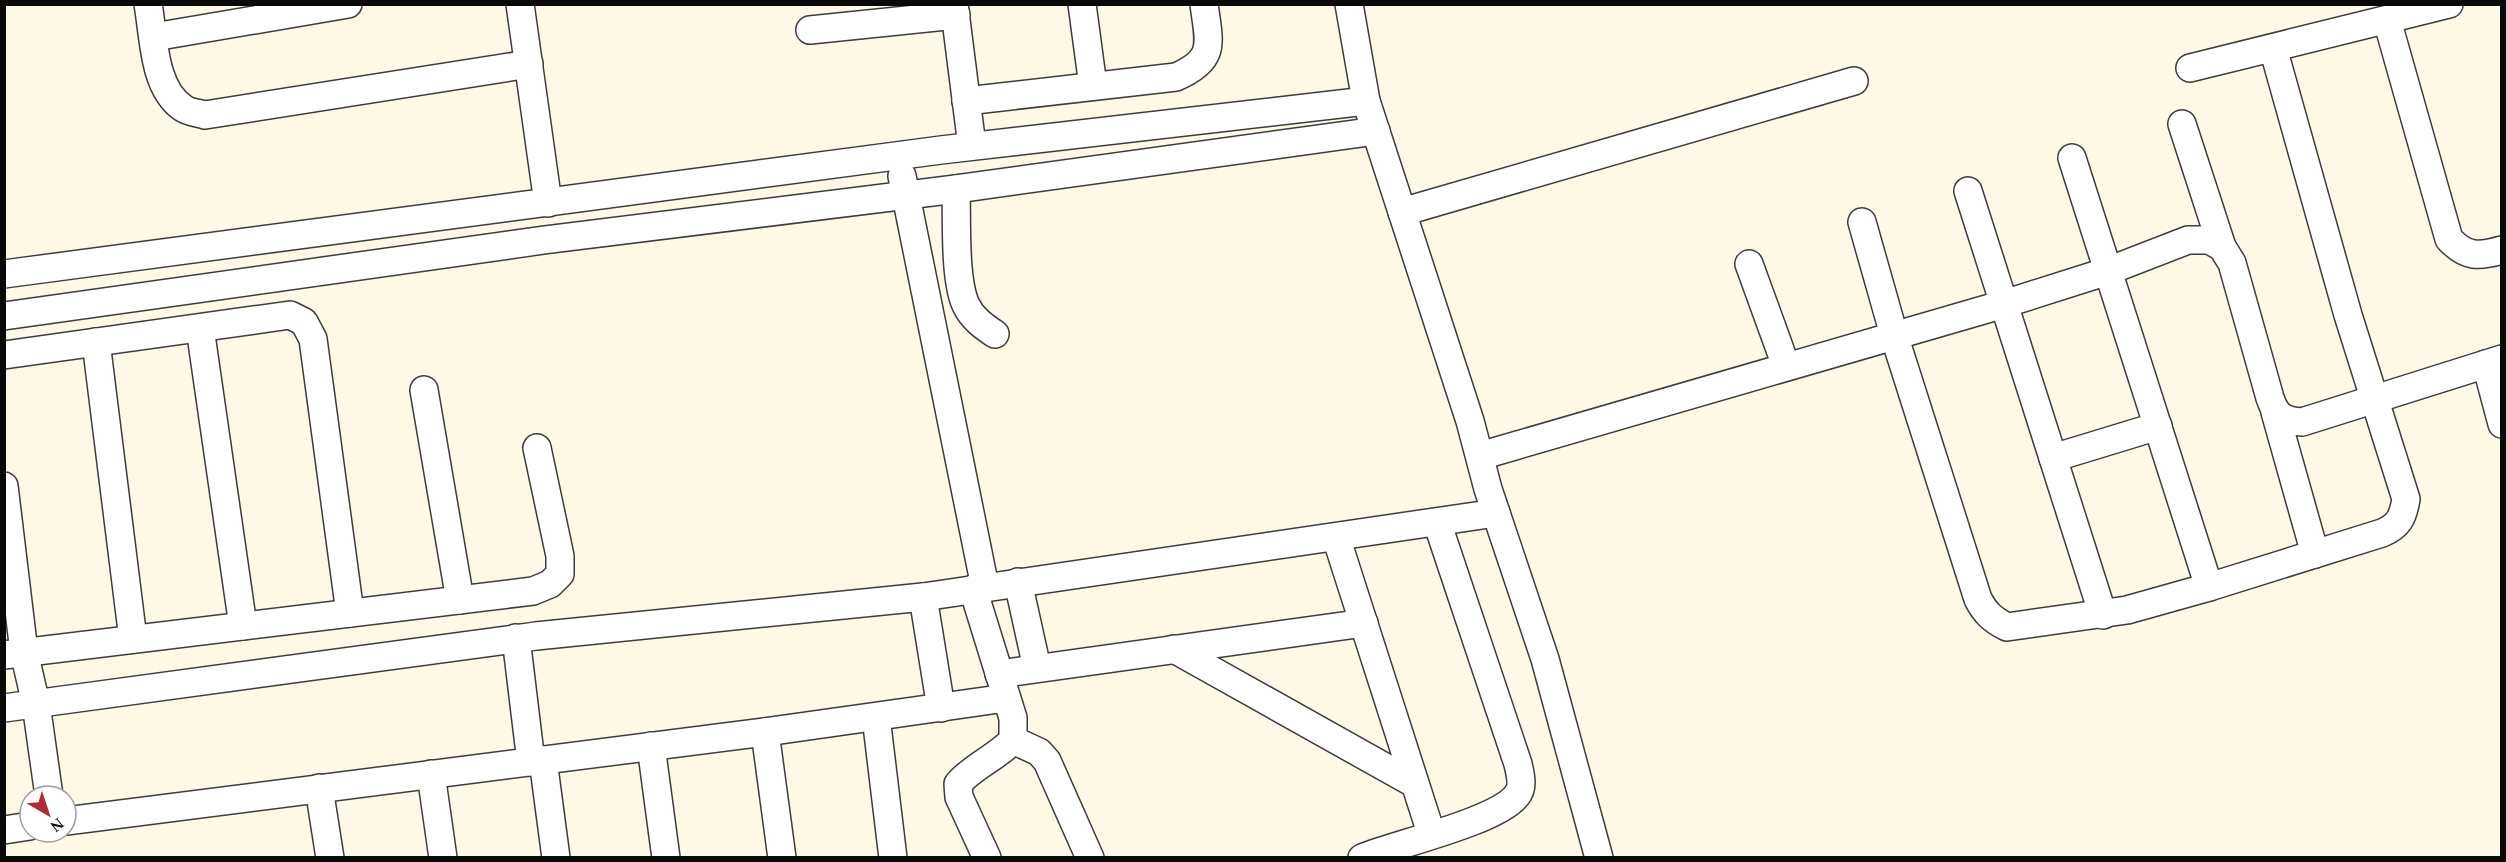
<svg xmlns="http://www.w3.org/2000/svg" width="2506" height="862" font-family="'Times New Roman',serif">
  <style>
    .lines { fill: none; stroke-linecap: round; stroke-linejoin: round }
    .minor-casing { stroke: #3c3c3c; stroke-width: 30 }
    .minor { stroke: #fff; stroke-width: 27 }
  </style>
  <rect width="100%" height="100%" fill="#fef8e7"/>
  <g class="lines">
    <g class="minor-casing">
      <g id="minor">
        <path d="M148 4C154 37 153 88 183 108 188 112 198 113 205 115L529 64"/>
        <path d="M520 4 548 203"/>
        <path d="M954 4 972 146"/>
        <path d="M1082 4 1093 86"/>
        <path d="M1349 4 1366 101 1470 421 1488 489 1545 659 1599 858"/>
        <path d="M2387 20 2449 239C2466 257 2478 257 2502 250"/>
        <path d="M810 30 956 15"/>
        <path d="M154 37 348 4"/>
        <path d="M2190 68 2449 4"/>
        <path d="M966 101 1176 77C1217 59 1209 43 1204 4"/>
        <path d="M2182 124 2222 247"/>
        <path d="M2072 158 2209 587"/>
        <path d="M902 176 985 587"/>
        <path d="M956 189C957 218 954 280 966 305 972 318 983 326 995 334"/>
        <path d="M1968 191 2103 615"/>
        <path d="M1402 212 1854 81"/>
        <path d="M1862 222 1894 335 1978 599C1985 613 1993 620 2007 627L2127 610 2209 587 2382 533C2399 526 2403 517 2406 499L2348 315 2273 48"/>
        <path d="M1749 264 1786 366"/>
        <path d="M4 274 941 150 1366 101"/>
        <path d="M4 316 544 240 956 189 1376 131"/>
        <path d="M200 328 243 626"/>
        <path d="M96 342 133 639"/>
        <path d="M4 355 290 315 304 322 313 339 350 613"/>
        <path d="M2486 364 2502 424"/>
        <path d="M424 390 460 600"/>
        <path d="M2275 412 2315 554"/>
        <path d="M1480 456 2004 304 2108 271 2188 240H2209L2222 247 2232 263 2270 398C2276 416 2283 421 2302 422L2502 359"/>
        <path d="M2053 458 2158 426"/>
        <path d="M4 486 24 652 36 704 49 796"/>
        <path d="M1336 537 1431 833"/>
        <path d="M1018 582 1037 668"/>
        <path d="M973 589 1013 718V740C996 758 973 766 958 784L959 797 987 858"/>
        <path d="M923 597 941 708"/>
        <path d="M516 638 531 762"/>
        <path d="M1174 649 1415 784"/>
        <path d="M4 655 533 591 550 584 560 574V556L537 448"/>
        <path d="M999 674 1364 623"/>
        <path d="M4 708 536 636 923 597 1496 513"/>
        <path d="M876 717 893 858"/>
        <path d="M765 732 782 858"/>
        <path d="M1013 740 1039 752 1047 761 1090 858"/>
        <path d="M651 746 666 858"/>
        <path d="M543 760 556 858"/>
        <path d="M431 774 443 858"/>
        <path d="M319 788 330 858"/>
        <path d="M66 821 765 732 1006 698"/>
        <path d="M4 830 30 826"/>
        <path d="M1362 858C1396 844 1499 821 1517 795 1524 787 1520 773 1518 764L1437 522"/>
      </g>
    </g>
    <use href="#minor" class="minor"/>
  </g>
  <rect width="2506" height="862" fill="none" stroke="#090909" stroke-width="12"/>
  <g transform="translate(48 814) rotate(141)"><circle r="28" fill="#ffffff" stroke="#9d9d9d" stroke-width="1.5"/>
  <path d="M0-4.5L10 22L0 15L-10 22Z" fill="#b12a38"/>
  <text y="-9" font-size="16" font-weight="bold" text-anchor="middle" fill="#090909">N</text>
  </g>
</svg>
